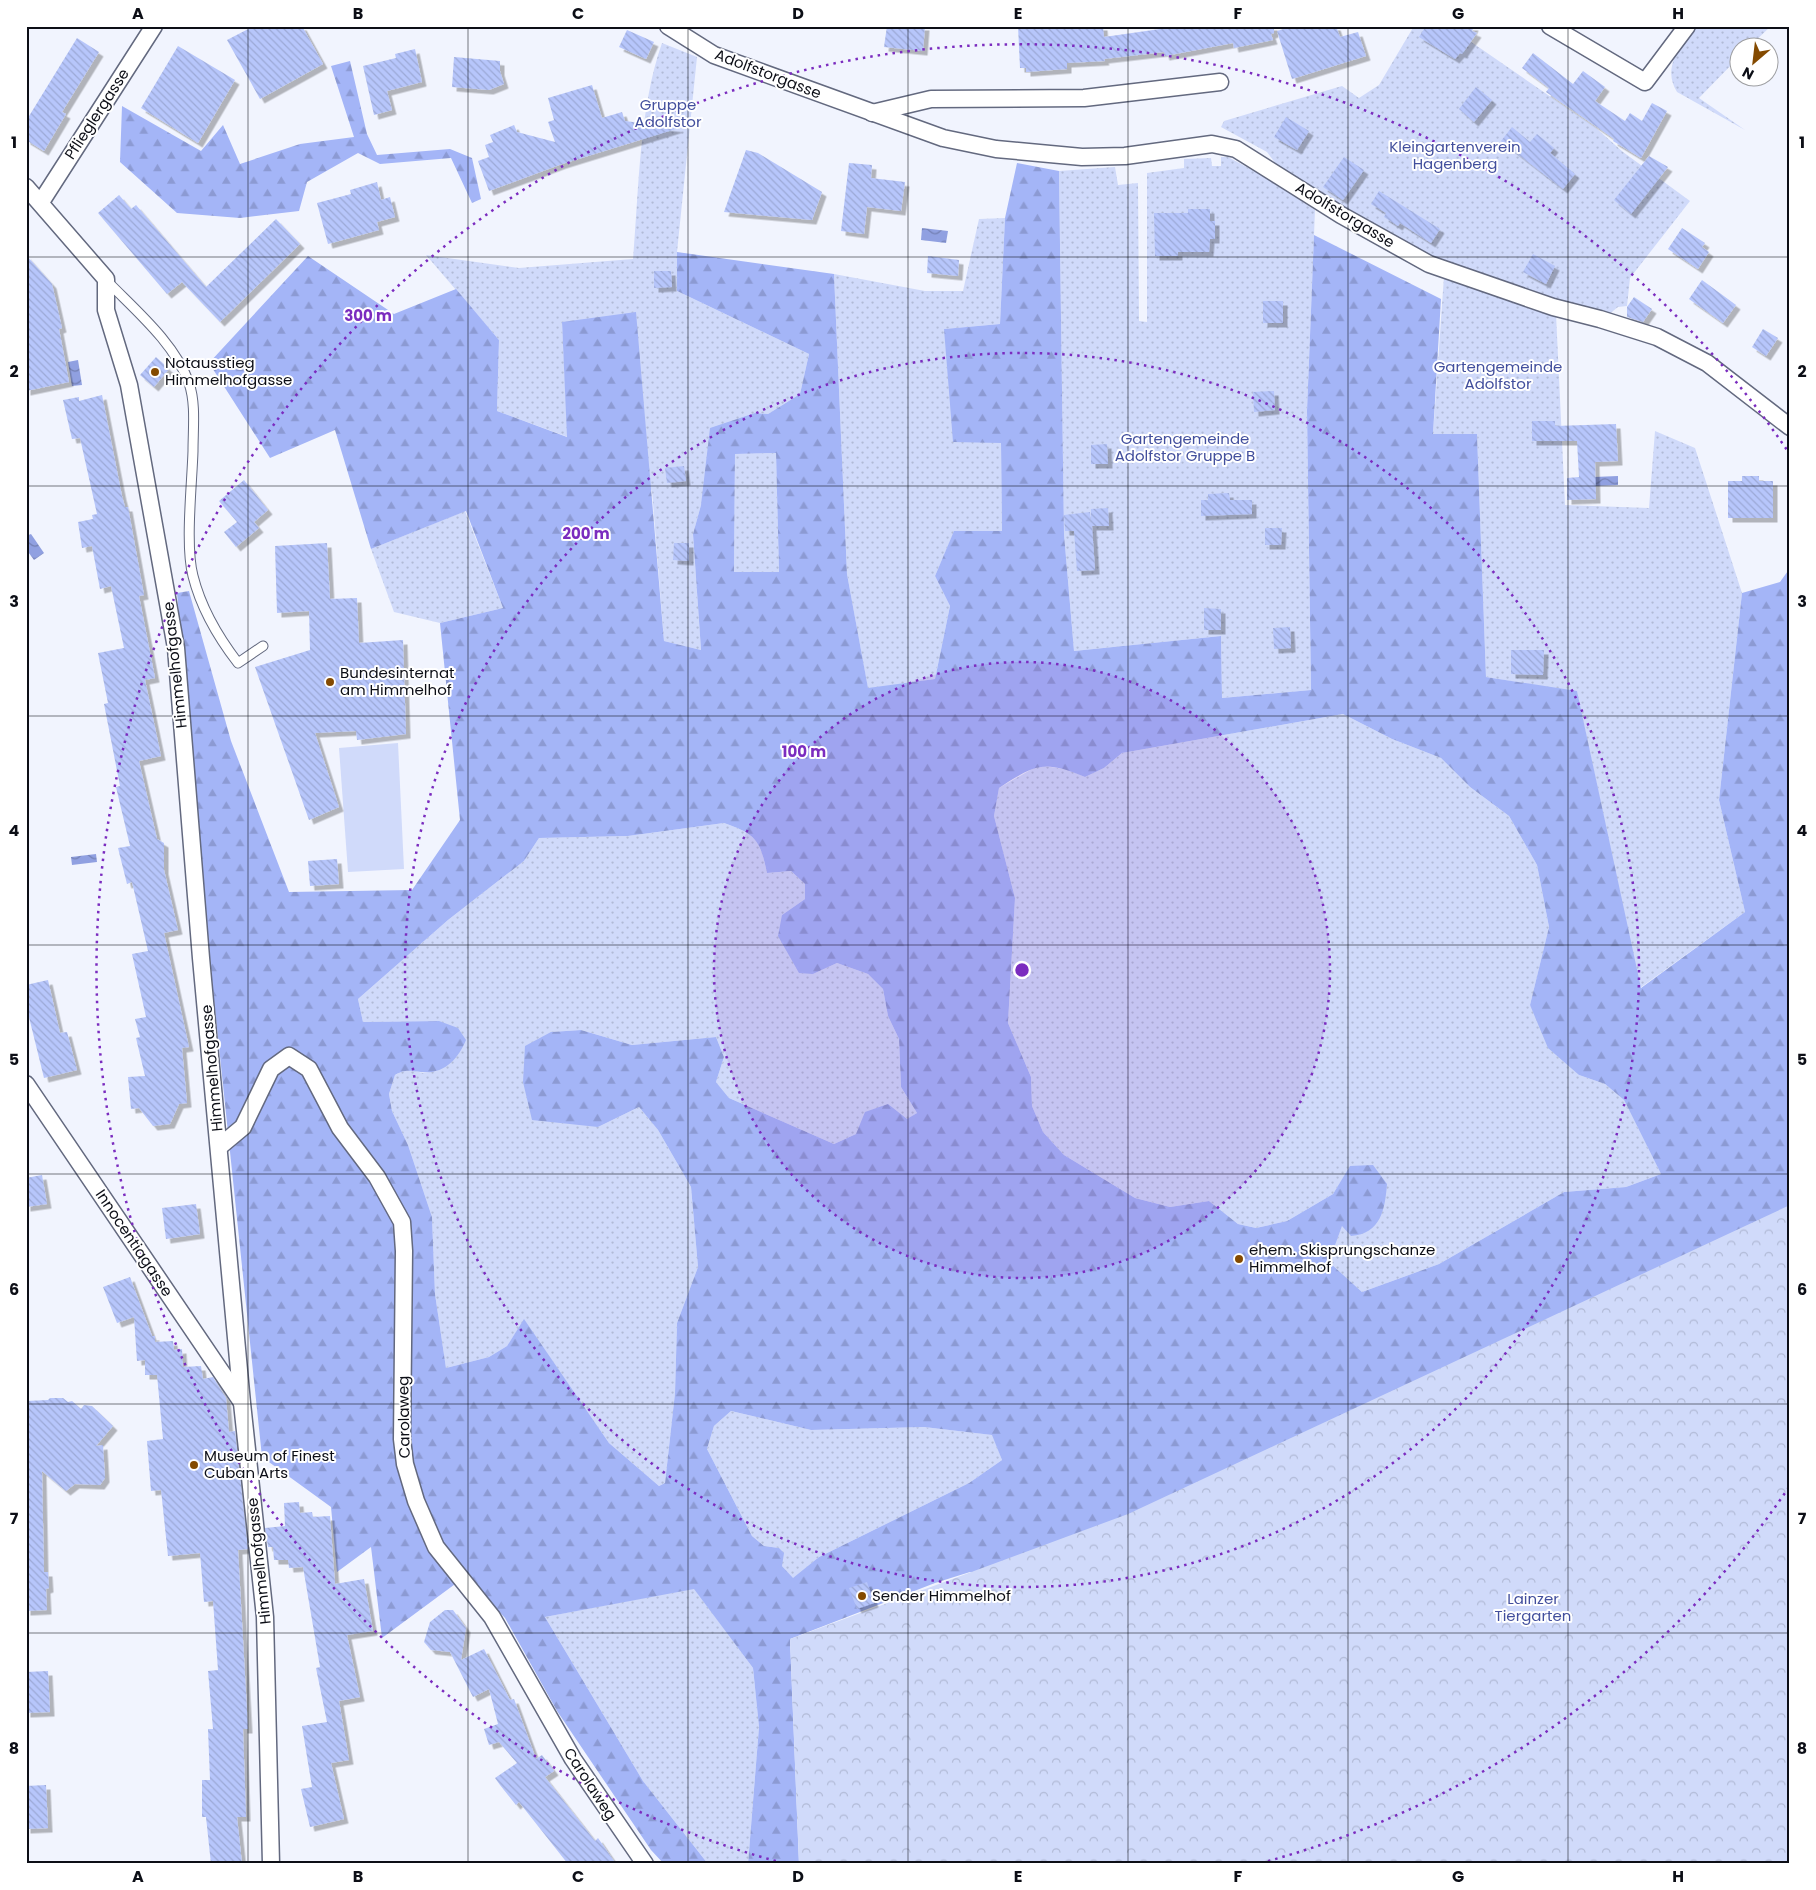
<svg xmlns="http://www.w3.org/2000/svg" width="1816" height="1890" font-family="Poppins,sans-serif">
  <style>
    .grass { fill: url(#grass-dots) }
    .forest { fill: url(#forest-firs); fill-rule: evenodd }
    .park { fill: url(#park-crowns) }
    .pitch { fill: #d0dafa }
    .water { fill: url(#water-waves) }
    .building { fill: url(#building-back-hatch); filter: url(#shadow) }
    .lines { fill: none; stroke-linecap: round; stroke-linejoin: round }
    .lane-casing { stroke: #63697f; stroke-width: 11 }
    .street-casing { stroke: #63697f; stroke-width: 19 }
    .lane { stroke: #fff; stroke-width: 9 }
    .street { stroke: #fff; stroke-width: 16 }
    .grid { fill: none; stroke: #0c0e16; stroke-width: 1; stroke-opacity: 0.55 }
    .ring { fill: none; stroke: #7b2cbf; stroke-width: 2.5; stroke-dasharray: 2.5 5 }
    .poi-dot { fill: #844a00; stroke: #fff; stroke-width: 2 }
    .labels { text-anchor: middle; stroke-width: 4; stroke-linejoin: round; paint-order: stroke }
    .street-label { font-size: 15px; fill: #0c0e16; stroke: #fff }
    .park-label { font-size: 15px; fill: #424f9d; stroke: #fff }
    .poi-label { font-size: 15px; fill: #0c0e16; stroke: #fff; text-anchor: start }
    .centre { fill: #7b2cbf; stroke: #fff; stroke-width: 2.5 }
    .ring-label { font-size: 15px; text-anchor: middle; font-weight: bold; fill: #7b2cbf; stroke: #fff; stroke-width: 4; stroke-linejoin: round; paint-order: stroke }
    .neatline { fill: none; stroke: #0c0e16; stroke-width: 2 }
    .grid-label { font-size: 16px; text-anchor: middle; font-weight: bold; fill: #0c0e16 }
  </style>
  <defs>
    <pattern id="grass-dots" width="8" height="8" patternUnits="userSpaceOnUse" patternTransform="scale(1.25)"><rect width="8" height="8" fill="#d0dafa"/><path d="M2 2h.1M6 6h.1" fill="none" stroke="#b1bad6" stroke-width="1.8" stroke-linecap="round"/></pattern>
    <pattern id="forest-firs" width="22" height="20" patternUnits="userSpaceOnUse" patternTransform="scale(1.25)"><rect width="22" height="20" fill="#a4b5f7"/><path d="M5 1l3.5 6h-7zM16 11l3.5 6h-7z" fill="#8c9ad3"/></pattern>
    <pattern id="park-crowns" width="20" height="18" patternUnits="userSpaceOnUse" patternTransform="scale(1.25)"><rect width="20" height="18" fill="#d0dafa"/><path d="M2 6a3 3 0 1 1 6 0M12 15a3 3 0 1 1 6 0" fill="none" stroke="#b1bad6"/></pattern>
    <pattern id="water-waves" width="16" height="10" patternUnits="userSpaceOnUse" patternTransform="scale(1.25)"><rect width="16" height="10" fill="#90a0e1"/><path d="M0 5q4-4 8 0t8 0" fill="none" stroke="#7481b5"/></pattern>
    <pattern id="building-back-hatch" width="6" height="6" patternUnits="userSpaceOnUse" patternTransform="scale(1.25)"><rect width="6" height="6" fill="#b7c6fb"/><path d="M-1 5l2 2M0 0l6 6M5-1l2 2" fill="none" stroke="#9ca9d6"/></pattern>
    <filter id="shadow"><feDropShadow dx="4.5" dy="4.5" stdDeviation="0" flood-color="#0004"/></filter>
  </defs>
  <rect width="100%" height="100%" fill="#f1f4fe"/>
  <g class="grass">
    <path d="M1414 26H1448L1596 128 1623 152 1690 201 1630 278 1627 306 1618 307 1608 315 1547 299 1428 257 1341 206 1276 164 1267 152 1221 127 1224 121 1342 86 1359 98 1379 85Z"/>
    <path d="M1694 26H1771L1749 47 1738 48V58L1699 98 1745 130 1677 92C1662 67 1680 47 1694 26Z"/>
    <path d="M662 43 697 57 677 252V291L809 354 800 394 768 414 755 413 701 505 693 534 701 650 664 641 652 491 562 323 568 437 497 411 499 340 426 255 519 268 633 259C639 190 639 108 662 43Z"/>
    <path d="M1221 157H1228L1267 178 1315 210 1307 411 1311 690 1222 698 1221 636 1074 651 1064 534 1059 171 1115 167 1118 185 1138 183 1139 321 1147 322V173L1184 168V159L1211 158 1212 166H1221Z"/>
    <path d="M1005 218 1000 324 944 329 1001 442 1002 531 954 532 935 576 950 606 935 679 868 689 847 574 834 274 925 291H963L979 219Z"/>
    <path d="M1444 276 1556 314 1565 505 1649 508 1655 431 1695 448 1742 593 1719 800 1745 912 1640 988 1577 692 1486 677 1477 434 1433 435Z"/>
    <path d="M776 453 779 572H734L735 454Z"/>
    <path d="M465 511 503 608 440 623 394 612 371 549Z"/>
    <path d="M1343 714 1392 739 1441 758 1470 787 1509 816 1537 865 1549 927 1530 1005 1579 1075 1605 1084 1624 1100 1661 1174 1626 1187 1564 1192 1439 1264 1362 1292 1329 1262 1342 1225 1350 1167 1333 1194 1287 1221 1256 1228 1238 1224 1209 1201 1170 1207 1135 1198 1064 1155 1043 1132 1032 1106 1031 1077 1008 1023 1015 898 994 816 999 788 1039 765 1069 770 1085 777 1104 768 1122 753Z"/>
    <path d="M724 823C756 834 760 840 767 873L791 871 805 884V899L782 915 813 974 837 963 868 974 883 989 888 1016 899 1039 901 1087 917 1113 908 1119 856 1134 834 1144 729 1098 716 1082 724 1057 716 1037 632 1045 581 1030 551 1032 598 1127 639 1107 658 1130 691 1187 698 1267 677 1323 675 1393 665 1483 659 1486 609 1443 524 1320 507 1346 489 1357 446 1368 435 1294 432 1217 408 1145 392 1111 389 1094 395 1075 407 1069 423 1073 437 1071 439 1021 363 1022 358 999 448 920 524 861 539 838 628 836Z"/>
    <path d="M731 1411 811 1430 924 1427 993 1435 1002 1460 969 1483 819 1557 793 1579 782 1566 779 1548 764 1546 752 1536 707 1449 714 1426Z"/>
    <path d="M694 1588 753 1668 759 1727 748 1864H708L643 1781 545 1617Z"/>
  </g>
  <g class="forest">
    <path d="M350 61 367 134 377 155 450 149 472 158 481 199 472 203 451 158 380 164 358 153 307 182 299 211 240 218 177 213 120 162 122 106 201 151 223 125 240 164 300 144 354 137 331 66Z"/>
    <path d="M1017 163 1059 171 1064 534 1074 651 1221 636 1222 698 1311 690 1307 411 1314 235 1441 299 1433 434H1477L1486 677 1577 691 1641 988 1745 912 1719 800 1742 593 1780 582 1790 568V1864L970 1572 935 1583 790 1639 799 1864H748L759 1727 753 1668 694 1589 545 1617 643 1781 708 1864H664L651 1850 557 1711 505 1618 466 1576 382 1638 371 1547 337 1572 331 1507 262 1457 212 980 177 593 189 591 231 741 289 892 412 890 460 820 440 623 503 608 466 511 371 549 335 430 270 458 209 363 308 256 394 314 456 289 499 340 497 411 567 437 562 322 636 312 664 641 701 650 693 534 701 505 710 428 755 413 768 414 800 394 809 354 677 291V252L834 274 847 574 868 688 935 679 950 606 935 576 954 531H1002L1001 443 953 442 944 329 1000 324 1005 218ZM776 453 779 572H734L735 454ZM1343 714 1392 739 1441 758 1470 787 1509 816 1537 865 1549 927 1530 1005 1548 1048 1579 1075 1605 1084 1624 1100 1661 1174 1626 1187 1564 1192 1439 1264 1362 1292 1329 1262 1342 1226 1351 1236C1381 1234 1385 1209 1387 1184L1373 1165 1350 1166 1333 1194 1287 1221 1256 1228 1238 1224 1209 1201 1170 1207 1135 1198 1064 1155 1043 1132 1032 1106 1031 1077 1008 1023 1015 898 994 816 999 788C1036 764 1043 760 1085 777L1104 768 1122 753ZM724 823C756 834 760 840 767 873L791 871 805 884V899L782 915 778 936 799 973 813 974 837 963 868 974 883 989 888 1016 899 1039 901 1087 917 1113 907 1119 888 1104 865 1112 856 1134 834 1144 729 1098 716 1082 724 1057 716 1037 632 1045 581 1030 551 1032 525 1046 523 1082 532 1120 598 1127 639 1107 658 1130 691 1187 698 1267 677 1323 675 1393 665 1483 659 1486 609 1443 524 1319 507 1346 489 1357 446 1368 435 1294 432 1217 408 1145 392 1111 389 1094 395 1075C406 1069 409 1071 421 1072 444 1075 458 1059 466 1040L458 1028 439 1021 363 1022 358 999 448 920 524 861 539 838 628 836ZM731 1411 811 1430 924 1427 992 1435 1002 1460 969 1483 819 1557 793 1578 782 1566 784 1553 779 1548 764 1546 752 1536 707 1449 714 1426Z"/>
  </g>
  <path class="park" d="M1790 1205V1864H799L790 1639 1128 1514Z"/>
  <path class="pitch" d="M398 743 404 869 348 872 339 748Z"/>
  <g class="water">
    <path d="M922 228 948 231 946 243 921 240Z"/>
    <path d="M78 360 82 385 72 386 68 362Z"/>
    <path d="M1618 476V485L1594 486V477Z"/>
    <path d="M31 534 44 553 34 560 26 549V536Z"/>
    <path d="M96 854 97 862 72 865 71 857Z"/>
  </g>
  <g class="building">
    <path d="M254 26H302L323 64 260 99 227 40Z"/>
    <path d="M887 26H925L923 51 884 47Z"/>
    <path d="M1018 26H1103L1104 37 1160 29V26H1274V33L1271 34 1273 40 1234 48 1233 43 1165 56 1164 52 1104 59 1105 61 1067 63V69L1026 72V68H1020Z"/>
    <path d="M1293 26H1336L1340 37 1358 32 1366 56 1292 79 1277 31Z"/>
    <path d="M1426 26H1474L1472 31 1477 33 1462 54 1460 53 1455 59 1419 37Z"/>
    <path d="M627 30 654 42 646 59 619 47Z"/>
    <path d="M77 38 99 52 62 112 66 114 44 151 26 140V121Z"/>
    <path d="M178 46 235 80 198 143 141 108Z"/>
    <path d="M415 49 422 82 387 91 392 110 374 115 363 66 396 58 395 54Z"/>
    <path d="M1533 53 1573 84 1583 71 1605 87 1595 101 1625 121 1630 113 1642 121 1652 103 1667 111 1641 158 1613 141 1614 139 1610 136 1546 92 1549 88 1522 68Z"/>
    <path d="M454 57 500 61V71L504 84 489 90 452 87Z"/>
    <path d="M592 85 602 118 622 112 625 121 679 128 562 164 489 191 478 161 489 157 485 145 493 142 490 135 514 125 517 132 555 142 548 122 554 120 548 98Z"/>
    <path d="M1476 87 1492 100 1474 122 1459 109Z"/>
    <path d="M1286 117 1309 131 1297 150 1274 137Z"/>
    <path d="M1512 127 1530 142 1537 134 1554 148 1550 153 1575 174 1563 189 1501 141Z"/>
    <path d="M746 150 758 153 822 192 812 220 724 212Z"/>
    <path d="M1649 156 1668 167 1631 214 1614 200Z"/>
    <path d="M1344 157 1364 170 1343 200 1323 187Z"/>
    <path d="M849 163 872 165 871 178 905 182 901 211 867 207 864 234 841 231Z"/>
    <path d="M377 182 381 200 390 197 395 217 377 222 379 230 328 244 317 203 351 194 350 190Z"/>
    <path d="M1379 191 1440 229 1431 243 1400 223 1398 226 1384 217 1386 213 1371 204Z"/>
    <path d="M119 195 131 209 136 205 206 287 276 219 300 244 220 322 182 282 167 294 98 213Z"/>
    <path d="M1188 209H1210V221H1215V239H1210L1209 252H1178V256H1155L1154 213H1188Z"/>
    <path d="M1682 228 1705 243 1702 247 1709 252 1698 269 1668 249Z"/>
    <path d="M1533 254 1555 266 1546 284 1523 272Z"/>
    <path d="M26 255 52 284 62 328 59 329 69 382 26 391Z"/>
    <path d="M928 256 959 260 958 276 927 273Z"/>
    <path d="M654 271H671L672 287 654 288Z"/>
    <path d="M1702 280 1736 305 1723 323 1689 299Z"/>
    <path d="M1634 297 1652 309 1643 322 1627 317V307Z"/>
    <rect x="1263" y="301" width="20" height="22"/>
    <path d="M1763 329 1778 338 1766 356 1752 347Z"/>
    <path d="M156 357 169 369 154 387 140 375Z"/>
    <path d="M1274 391 1275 410 1254 412 1253 392Z"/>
    <path d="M102 395 122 496 125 507H128L144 595 139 596 155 678 145 680 161 756 139 761 157 839 164 843V870L178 930 164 933 189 1047 182 1048 187 1103 179 1104 170 1124 153 1126 139 1108 131 1109 128 1077 145 1076 136 1038 140 1037 135 1019 146 1017 132 954 148 951 132 882 127 884 118 848 130 846 116 787 120 786 104 704 108 703 98 653 124 648 111 586 100 589 92 546 82 548 78 522 93 519 92 515 97 514 80 438 72 439 63 400 79 397V401Z"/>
    <path d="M1532 421H1555V426L1616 424 1618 461 1595 462 1596 499 1567 500V478L1579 477 1577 441H1532Z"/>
    <path d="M1107 444 1108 464H1091V445Z"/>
    <path d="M684 466 686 481 667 483 665 468Z"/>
    <path d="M1742 476H1759V481H1773V518H1728V481H1742Z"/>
    <path d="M244 480 268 510 254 522 259 528 236 547 224 532 237 522 219 501Z"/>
    <path d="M1229 493 1230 500H1252V514L1201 516V500H1208V494Z"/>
    <path d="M1108 508 1109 526H1092L1095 570 1077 571 1074 531H1065L1064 515 1090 512 1091 523V509Z"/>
    <path d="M1265 528H1282L1281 545H1265Z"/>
    <path d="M327 543 330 599 357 598 359 643 403 640 406 734 357 740 356 731 315 733 339 807 309 820 255 667 310 650 309 611 277 613 275 546Z"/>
    <path d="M674 543H689V561L673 560Z"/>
    <path d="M1204 608 1221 609V630H1204Z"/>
    <path d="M1290 627 1291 648 1274 649 1273 628Z"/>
    <path d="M1511 650H1544L1543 675 1511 674Z"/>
    <path d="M337 859 339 884 310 886 308 861Z"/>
    <path d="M48 980 60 1033 67 1032 77 1070 44 1078 26 1005V985Z"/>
    <path d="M42 1175 47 1204 26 1207V1178Z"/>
    <path d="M196 1204 200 1234 166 1239 162 1208Z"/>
    <path d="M130 1277 152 1336H155V1342L173 1341 174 1350 182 1349 183 1367 201 1366 203 1379 213 1377 226 1398 229 1432 235 1431 248 1549 238 1550 248 1729H243L246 1817H237L242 1864H211L206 1817H202V1780H210L208 1729H213L208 1671 218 1670 213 1601 204 1602 200 1553 168 1556 161 1490 151 1491 147 1441 163 1439 157 1375H145V1360L137 1361 134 1317 117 1323 103 1287Z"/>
    <path d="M50 1398H63L68 1402 72 1401 81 1409 84 1405 92 1406 113 1426 96 1446 103 1445 105 1478 100 1485 75 1484 66 1491 42 1471 44 1572H48L49 1588 46 1589 47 1610 26 1611V1401L48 1400Z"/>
    <path d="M299 1502 300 1513 312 1512 313 1517 330 1516 335 1584 364 1579 373 1631 347 1635 360 1697 339 1701 349 1760 331 1763 344 1819 310 1827 301 1789 312 1787 302 1726 327 1722 316 1668 320 1667 303 1567 289 1568 288 1560H274L273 1547H268L265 1528 285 1526 284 1503Z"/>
    <path d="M867 1582 874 1603 857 1609 849 1588Z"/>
    <path d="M445 1610H453L466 1628 461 1660 484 1649 510 1700 514 1699 536 1759 542 1755 554 1771 545 1777 595 1841 598 1838 616 1864H568L519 1802 516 1805 500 1785 495 1778 517 1763 499 1742 489 1745 484 1729 498 1724 489 1689 473 1697 450 1652 431 1650 424 1642 430 1622Z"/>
    <path d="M48 1671 50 1712 26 1713V1672Z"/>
    <path d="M46 1785 48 1828 26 1829V1786Z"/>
  </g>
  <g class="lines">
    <g class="lane-casing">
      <path id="lane" d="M106 280C135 310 174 342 189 383 196 404 193 428 193 451 192 484 185 546 193 576 201 608 218 637 238 663L263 646"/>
    </g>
    <g class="street-casing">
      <g id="street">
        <path d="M668 26 714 55 943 138 996 149 1082 157 1125 156 1212 144 1236 149 1341 215 1429 264 1553 307 1600 319 1657 337 1707 363 1790 427"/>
        <path d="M1550 26 1645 82 1687 26"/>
        <path d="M872 113 931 99 1084 98 1220 82"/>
        <path d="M26 187 106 279V310L129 385 176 648 201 958 242 1403 265 1617 271 1864"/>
        <path d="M41 202 154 26"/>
        <path d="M26 1084 241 1401"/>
        <path d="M219 1147 243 1127 271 1069 289 1056 309 1069 340 1128 377 1177 402 1222 404 1251 402 1439 405 1464 416 1501 436 1547 492 1617 573 1759 645 1864"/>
      </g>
    </g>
    <use href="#lane" class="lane"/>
    <use href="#street" class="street"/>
  </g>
  <path class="grid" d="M248 26V1864M468 26V1864M688 26V1864M908 26V1864M1128 26V1864M1348 26V1864M1568 26V1864M26 257H1790M26 486H1790M26 716H1790M26 945H1790M26 1174H1790M26 1404H1790M26 1633H1790"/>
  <circle cx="1022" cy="970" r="308" fill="#7b2cbf" fill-opacity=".12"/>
  <g class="ring">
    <circle cx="1022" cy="970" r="308"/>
    <circle cx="1022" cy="970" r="617"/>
    <path d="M1789 1487A925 925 0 0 1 1261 1863M783 1863A925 925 0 1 1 1789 453"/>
  </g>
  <g class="poi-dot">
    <circle cx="155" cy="372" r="5"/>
    <circle cx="330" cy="682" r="5"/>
    <circle cx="1239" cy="1259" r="5"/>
    <circle cx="194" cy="1465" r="5"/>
    <circle cx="862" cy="1596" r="5"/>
  </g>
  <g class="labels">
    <g class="street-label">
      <text transform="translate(768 74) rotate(21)" y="5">Adolfstorgasse</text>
      <text transform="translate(97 114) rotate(-57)" y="5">Pflieglergasse</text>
      <text transform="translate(1345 215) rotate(31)" y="5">Adolfstorgasse</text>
      <text transform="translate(175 665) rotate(-96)" y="5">Himmelhofgasse</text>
      <text transform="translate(212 1068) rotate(-95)" y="5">Himmelhofgasse</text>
      <text transform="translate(134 1243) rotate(56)" y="5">Innocentiagasse</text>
      <text transform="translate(404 1417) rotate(-91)" y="5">Carolaweg</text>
      <text transform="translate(259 1561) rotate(-96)" y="5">Himmelhofgasse</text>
      <text transform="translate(590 1784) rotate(57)" y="5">Carolaweg</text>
    </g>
    <g class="park-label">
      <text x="668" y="110">Gruppe<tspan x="668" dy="17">Adolfstor</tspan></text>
      <text x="1455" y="152">Kleingartenverein<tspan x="1455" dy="17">Hagenberg</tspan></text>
      <text x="1498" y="372">Gartengemeinde<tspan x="1498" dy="17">Adolfstor</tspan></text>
      <text x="1185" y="444">Gartengemeinde<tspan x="1185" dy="17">Adolfstor Gruppe B</tspan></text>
      <text x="1533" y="1604">Lainzer<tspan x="1533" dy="17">Tiergarten</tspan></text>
    </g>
    <g class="poi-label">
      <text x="165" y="368">Notausstieg<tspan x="165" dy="17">Himmelhofgasse</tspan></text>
      <text x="340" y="678">Bundesinternat<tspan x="340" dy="17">am Himmelhof</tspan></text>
      <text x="1249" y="1255">ehem. Skisprungschanze<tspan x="1249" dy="17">Himmelhof</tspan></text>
      <text x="204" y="1461">Museum of Finest<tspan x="204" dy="17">Cuban Arts</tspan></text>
      <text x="872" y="1601">Sender Himmelhof</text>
    </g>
  </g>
  <circle cx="1022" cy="970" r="8" class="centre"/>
  <g class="ring-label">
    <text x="368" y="321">300 m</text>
    <text x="586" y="539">200 m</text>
    <text x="804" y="757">100 m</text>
  </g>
  <rect width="1816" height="1890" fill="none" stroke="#ffffff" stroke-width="55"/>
  <g transform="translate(1754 62) rotate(208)"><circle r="24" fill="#ffffff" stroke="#9e9fa2"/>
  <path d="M0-4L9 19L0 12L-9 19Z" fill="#844a00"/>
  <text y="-8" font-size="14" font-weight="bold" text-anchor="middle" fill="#0c0e16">N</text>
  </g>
  <rect x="28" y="28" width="1760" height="1834" class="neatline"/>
  <g class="grid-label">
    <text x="138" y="19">A</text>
    <text x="358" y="19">B</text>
    <text x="578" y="19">C</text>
    <text x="798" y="19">D</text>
    <text x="1018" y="19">E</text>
    <text x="1238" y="19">F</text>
    <text x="1458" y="19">G</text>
    <text x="1678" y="19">H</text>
    <text x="14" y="148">1</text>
    <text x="1802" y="148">1</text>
    <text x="14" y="377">2</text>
    <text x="1802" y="377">2</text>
    <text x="14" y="607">3</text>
    <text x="1802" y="607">3</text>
    <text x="14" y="836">4</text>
    <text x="1802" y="836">4</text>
    <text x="14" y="1065">5</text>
    <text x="1802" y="1065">5</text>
    <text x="14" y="1295">6</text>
    <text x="1802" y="1295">6</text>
    <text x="14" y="1524">7</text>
    <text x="1802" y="1524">7</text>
    <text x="14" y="1754">8</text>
    <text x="1802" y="1754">8</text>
    <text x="138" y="1882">A</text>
    <text x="358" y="1882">B</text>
    <text x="578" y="1882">C</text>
    <text x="798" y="1882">D</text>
    <text x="1018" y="1882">E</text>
    <text x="1238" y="1882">F</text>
    <text x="1458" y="1882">G</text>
    <text x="1678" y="1882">H</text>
  </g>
</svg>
